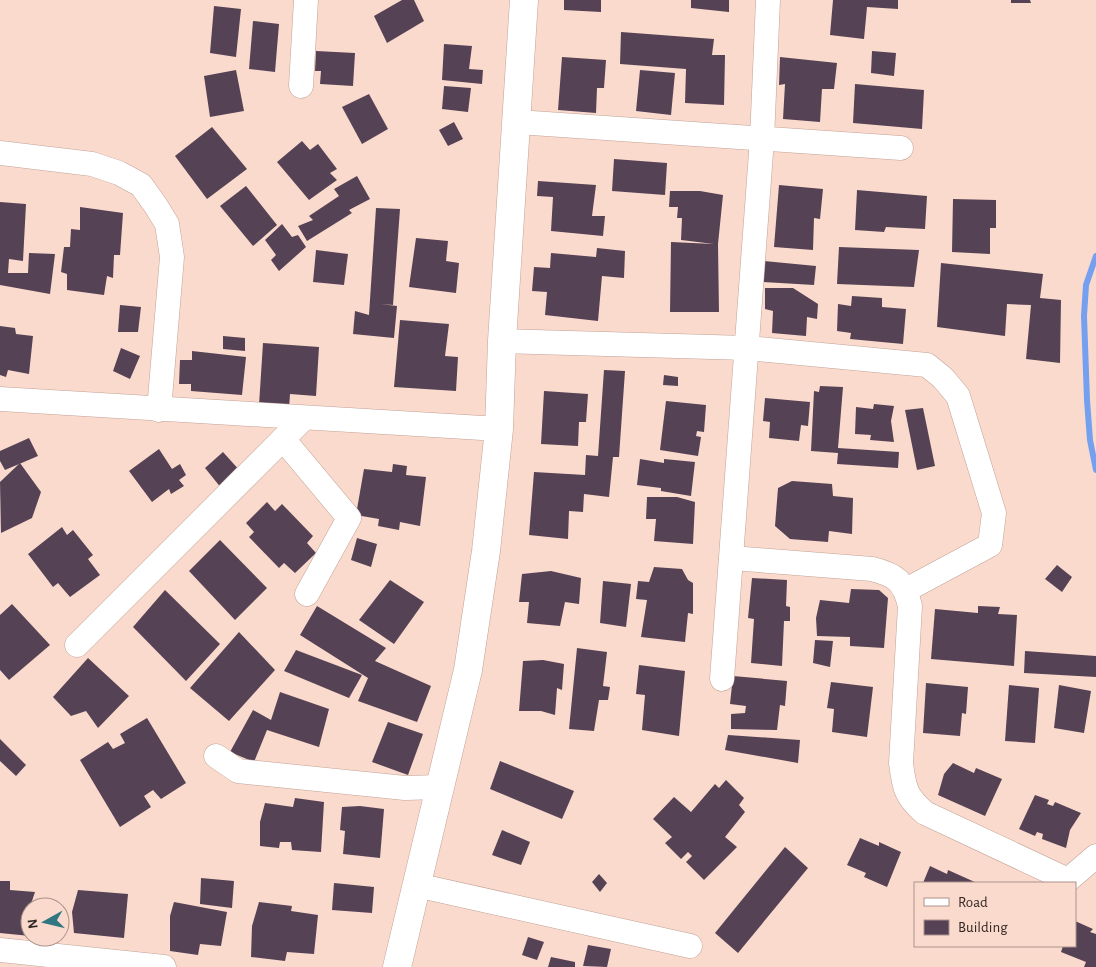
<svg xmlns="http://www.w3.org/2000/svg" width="1096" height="967" font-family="'Alegreya Sans',sans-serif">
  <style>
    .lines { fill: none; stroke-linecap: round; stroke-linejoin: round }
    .stream { stroke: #75a0f0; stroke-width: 6 }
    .building { fill: #564255 }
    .street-casing { stroke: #c1a296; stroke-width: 25 }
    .secondary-casing { stroke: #c1a296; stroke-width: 29 }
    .street { stroke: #fff; stroke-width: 24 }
    .secondary { stroke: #fff; stroke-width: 28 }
  </style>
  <rect width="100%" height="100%" fill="#fbdace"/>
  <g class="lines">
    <path class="stream" d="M1096 256 1086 285 1084 316 1087 400 1090 440 1096 470"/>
  </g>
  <g class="building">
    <path d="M402 0H414L424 21 387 43 374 16Z"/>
    <path d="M564 0H601V12L564 10Z"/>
    <path d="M691 0H729V12L691 8Z"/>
    <path d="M833 0H898V9L867 7 864 39 830 35Z"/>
    <path d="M1011 0H1030L1031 3H1011Z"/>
    <path d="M214 6 241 9 236 57 210 53Z"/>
    <path d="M253 21 279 24 275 72 249 69Z"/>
    <path d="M621 32 714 39 712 55H725L724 105 685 103 686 69 620 64Z"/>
    <path d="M444 44 472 46 469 69 483 70 482 84 442 80Z"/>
    <path d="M316 51 355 53 353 86 320 84 321 71H315Z"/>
    <path d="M872 51 896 53 894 76 871 73Z"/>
    <path d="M562 57 606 60 604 88H597L596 113 558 110Z"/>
    <path d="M780 57 837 63 834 89H822L820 122 783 119 785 84 779 85Z"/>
    <path d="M236 70 244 111 210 117 204 76Z"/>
    <path d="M640 70 675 73 671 115 636 111Z"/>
    <path d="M855 84 924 90 922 129 853 123Z"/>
    <path d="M444 86 471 88 468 112 442 109Z"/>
    <path d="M369 94 388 129 362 144 342 107Z"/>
    <path d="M454 122 463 139 448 146 439 130Z"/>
    <path d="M212 127 247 169 207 199 175 156Z"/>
    <path d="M302 141 310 150 318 144 337 169 330 173 337 180 309 200 277 162Z"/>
    <path d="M614 159 667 163 665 195 612 191Z"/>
    <path d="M357 176 370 199 349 210 352 213 307 241 298 226 313 220 309 216 339 196 334 189Z"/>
    <path d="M538 181 596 185 592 216H605L603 236 551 231 553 197 537 196Z"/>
    <path d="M779 185 823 189 820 219 814 218 813 250 774 247Z"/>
    <path d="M246 186 277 225 253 246 220 206Z"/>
    <path d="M857 190 927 196 925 229 886 227 884 232 855 230Z"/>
    <path d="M670 191H700L723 195 718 244 719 312H670L671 242 714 244 681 240 682 218H677L678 207H669Z"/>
    <path d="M953 199 996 200V228H990V254L952 252Z"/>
    <path d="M0 202 26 204 23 261 9 259 8 273H28L29 253 55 254 50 294 0 285Z"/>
    <path d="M80 207 123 213 120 255H114L113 278 107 276 104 295 67 290V274L61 272 64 247H70L71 229 80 230Z"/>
    <path d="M376 208 400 209 393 305 381 304 397 306 394 338 353 334 355 311 369 315Z"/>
    <path d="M282 224 292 237 298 235 306 247 279 271 271 260 276 255 265 240Z"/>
    <path d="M416 238 448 241 446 261 459 263 456 293 409 287Z"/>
    <path d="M839 247 919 250 914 287 837 284Z"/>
    <path d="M597 248 625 251 624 278 602 276 598 321 545 315 547 292 532 291 534 267 550 268 551 253 596 257Z"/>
    <path d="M316 250 348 254 344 285 313 282Z"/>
    <path d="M764 261 816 266 814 285 763 282Z"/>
    <path d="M941 263 1043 274 1040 298 1061 300 1060 363 1026 359 1031 305 1007 304 1005 336 937 327Z"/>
    <path d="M765 288H793L818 304 817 319 807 317 806 336 772 333 773 311 765 309Z"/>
    <path d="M852 296 882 298V307L906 309 903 344 850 339 851 333 837 331 838 304 851 306Z"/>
    <path d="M120 305 141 307 138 332H118Z"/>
    <path d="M400 320 449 324 445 356 458 357 456 391 394 387Z"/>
    <path d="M0 326 15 328 16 334 33 336 29 374 8 370 6 377 0 375Z"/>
    <path d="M223 336 245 338V351L223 349Z"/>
    <path d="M263 343 319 347 316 396 290 394 289 409 259 405Z"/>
    <path d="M121 348 140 356 130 379 113 371Z"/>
    <path d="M192 351 246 357 242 395 191 391V384H179L180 360H192Z"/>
    <path d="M604 370 625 371 619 457H613L609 497 584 494 583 512 569 511 568 539 529 535 534 472 585 475 586 455 598 456Z"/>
    <path d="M664 375 678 377V386L663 385Z"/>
    <path d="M820 386 843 387 838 448 899 452 898 468 837 464 838 453 811 451 814 391 819 392Z"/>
    <path d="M544 391 588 394 586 422H579L578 446 541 444Z"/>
    <path d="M765 398 810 402 808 426 801 425 799 441 769 438 770 422 763 421Z"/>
    <path d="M666 401 706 405 704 432 697 431 696 436 701 437 698 456 660 450Z"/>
    <path d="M874 404 894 406 891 421 894 442 870 440 871 435 855 434 856 407 873 409Z"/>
    <path d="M923 408 935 466 917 470 905 410Z"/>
    <path d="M29 438 38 456 5 470 0 461V451Z"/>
    <path d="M159 449 172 469 180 464 186 475 179 480 184 486 171 494 169 489 152 502 129 471Z"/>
    <path d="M223 452 241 472 222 489 205 468Z"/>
    <path d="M640 459 664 463V459L695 462 691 496 661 491V488L637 485Z"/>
    <path d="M20 463 41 492 32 518 1 533 0 482Z"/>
    <path d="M393 464 407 466 406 475 426 477 420 526 400 522 399 530 378 526 379 519 356 515 364 469 392 472Z"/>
    <path d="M792 481 832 484 833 496 853 498 852 534 829 531 828 542 790 539 775 526 778 488Z"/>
    <path d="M647 497H677L695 502 693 544 654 541 656 519H646Z"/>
    <path d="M267 502 275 511 282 504 313 536 307 543 316 553 295 573 284 563 279 568 249 537 254 532 246 523Z"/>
    <path d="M62 527 67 535 73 530 93 555 88 559 100 575 70 597 58 583 53 587 28 554Z"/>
    <path d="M357 538 377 544 371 567 351 560Z"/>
    <path d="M220 540 267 588 235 620 189 571Z"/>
    <path d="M1057 565 1072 577 1062 592 1045 579Z"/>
    <path d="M654 567 682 569 688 580 693 583V614L688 613 685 642 641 637 647 600 636 599 638 581 649 582Z"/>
    <path d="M551 571 581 578 579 604 565 602 560 626 527 623 529 602H519L522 574Z"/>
    <path d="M752 578 787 580 786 606 790 607V621H784L782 666 751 663 754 619 748 618Z"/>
    <path d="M390 580 424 602 394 644 359 620Z"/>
    <path d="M603 581 631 584 626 627 600 623Z"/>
    <path d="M851 589 879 590 888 598 884 648 850 646V637L817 636 816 618 820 600 849 603Z"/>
    <path d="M165 590 220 644 186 681 133 627Z"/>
    <path d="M12 604 50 645 9 680 0 670V615Z"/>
    <path d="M317 606 386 648 375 661 431 686 417 722 358 701 368 678 300 635Z"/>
    <path d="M978 606 1000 607 998 614 1017 615 1014 666 931 659 935 609 978 613Z"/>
    <path d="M239 632 275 670 229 721 190 688Z"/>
    <path d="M815 640 833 641 830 667 813 663Z"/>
    <path d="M577 648 607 652 603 686 610 687 608 700H599L594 731 569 729Z"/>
    <path d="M296 650 362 675 349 698 284 671Z"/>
    <path d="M1025 651 1096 656V677L1024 673Z"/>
    <path d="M88 658 129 696 98 728 86 711 71 716 53 697Z"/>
    <path d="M543 660 564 664 562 690 557 688 555 715 541 711H519L523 661Z"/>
    <path d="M639 665 685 671 679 736 642 730 645 695 636 694Z"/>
    <path d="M733 676 787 681 785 706 780 705 777 730 731 729V714L745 713 746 706 730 704Z"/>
    <path d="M831 682 873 687 867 737 832 732 834 709 827 708Z"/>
    <path d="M926 683 968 687 966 714 962 713 960 736 923 733Z"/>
    <path d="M1009 685 1039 688 1035 743 1005 741Z"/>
    <path d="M1059 685 1091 691 1084 733 1054 728Z"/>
    <path d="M280 692 329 709 319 747 267 730 254 762 230 752 253 710 271 720Z"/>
    <path d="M147 718 186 783 161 799 153 790 144 796 151 807 120 827 80 760 108 742 113 749 125 743 120 734Z"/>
    <path d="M388 722 423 734 408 775 372 762Z"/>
    <path d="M728 735 800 740 798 763 725 750Z"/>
    <path d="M0 739 26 765 16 776 0 761Z"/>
    <path d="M500 761 574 791 562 819 490 789Z"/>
    <path d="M953 763 974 773 976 768 1002 779 985 816 938 795 944 774Z"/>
    <path d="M726 780 744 798 739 805 745 812 725 837 737 847 704 880 686 862 692 856 688 852 681 859 665 843 672 837 653 819 674 797 691 812 715 784 719 788Z"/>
    <path d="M1035 795 1049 800 1047 804 1053 806 1055 802 1081 813 1070 830 1066 848 1042 839 1043 834 1037 832 1035 836 1019 829Z"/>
    <path d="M295 798 324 802 321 852 292 850 291 842H280L279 848 260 846V822L265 803 293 807Z"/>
    <path d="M360 806 384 809 380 858 343 854 345 831 340 830 342 807Z"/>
    <path d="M502 830 530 842 521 865 492 855Z"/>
    <path d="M860 838 879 846V842L901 852 887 887 864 877 866 873 847 865Z"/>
    <path d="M785 847 808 868 738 953 715 933Z"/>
    <path d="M930 866 947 874 948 870 977 883H923Z"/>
    <path d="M599 874 607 883 600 892 592 882Z"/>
    <path d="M201 878 234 881 232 908 200 904Z"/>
    <path d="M0 881H10V890L35 892 30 907V936L0 933Z"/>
    <path d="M334 883 374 887 372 913 332 910Z"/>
    <path d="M78 890 128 894 124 938 74 933 72 912Z"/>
    <path d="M174 902 227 912 221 946 200 944 198 955 170 951V916Z"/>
    <path d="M259 902 292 906 291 911 318 915 314 954 287 952 285 961 251 957 252 926Z"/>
    <path d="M1075 921 1093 929 1090 932 1096 934V967H1084L1086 962 1061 952 1063 946H1075Z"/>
    <path d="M528 937 544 942 537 960 522 955Z"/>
    <path d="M588 945 611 949 607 967 583 966Z"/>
    <path d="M551 957 575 962V967H548Z"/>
  </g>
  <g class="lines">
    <g class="street-casing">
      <g id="street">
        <path d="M301 86 306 0"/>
        <path d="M517 122 901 148"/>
        <path d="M0 153 92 164 119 173 141 185 156 206 167 224 172 257 159 410"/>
        <path d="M502 341 747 348 927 365 943 378 958 396 994 513 990 545 906 590"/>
        <path d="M0 399 499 429"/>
        <path d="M283 439 349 518 307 594"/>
        <path d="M732 558 872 569C896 575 904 581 910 606L901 763C904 788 906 797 925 813L1068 880 1096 856"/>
        <path d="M77 645 304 418"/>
        <path d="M722 679 762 139 768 0"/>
        <path d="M216 756 238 771 405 788 440 787"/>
        <path d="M416 885 690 946"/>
        <path d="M0 950 164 967"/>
      </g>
    </g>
    <g class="secondary-casing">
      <path id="secondary" d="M397 967 468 670 486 551 499 429 502 341 524 0"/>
    </g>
    <use href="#street" class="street"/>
    <use href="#secondary" class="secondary"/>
  </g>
  <rect x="914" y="882" width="162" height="65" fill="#fbdace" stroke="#ab928a"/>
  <rect x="924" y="898" width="25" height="8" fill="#ffffff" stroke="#ab928a"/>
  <text x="958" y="907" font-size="15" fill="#332723">Road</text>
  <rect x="924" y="920" width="25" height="15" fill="#564255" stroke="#ab928a"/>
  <text x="958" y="932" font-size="15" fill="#332723">Building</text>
  <g transform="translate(45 922) rotate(262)"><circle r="24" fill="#fbdace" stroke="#ab928a"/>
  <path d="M0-4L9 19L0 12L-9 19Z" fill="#307781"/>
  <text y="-8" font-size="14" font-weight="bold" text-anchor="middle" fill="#332723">N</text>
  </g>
</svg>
